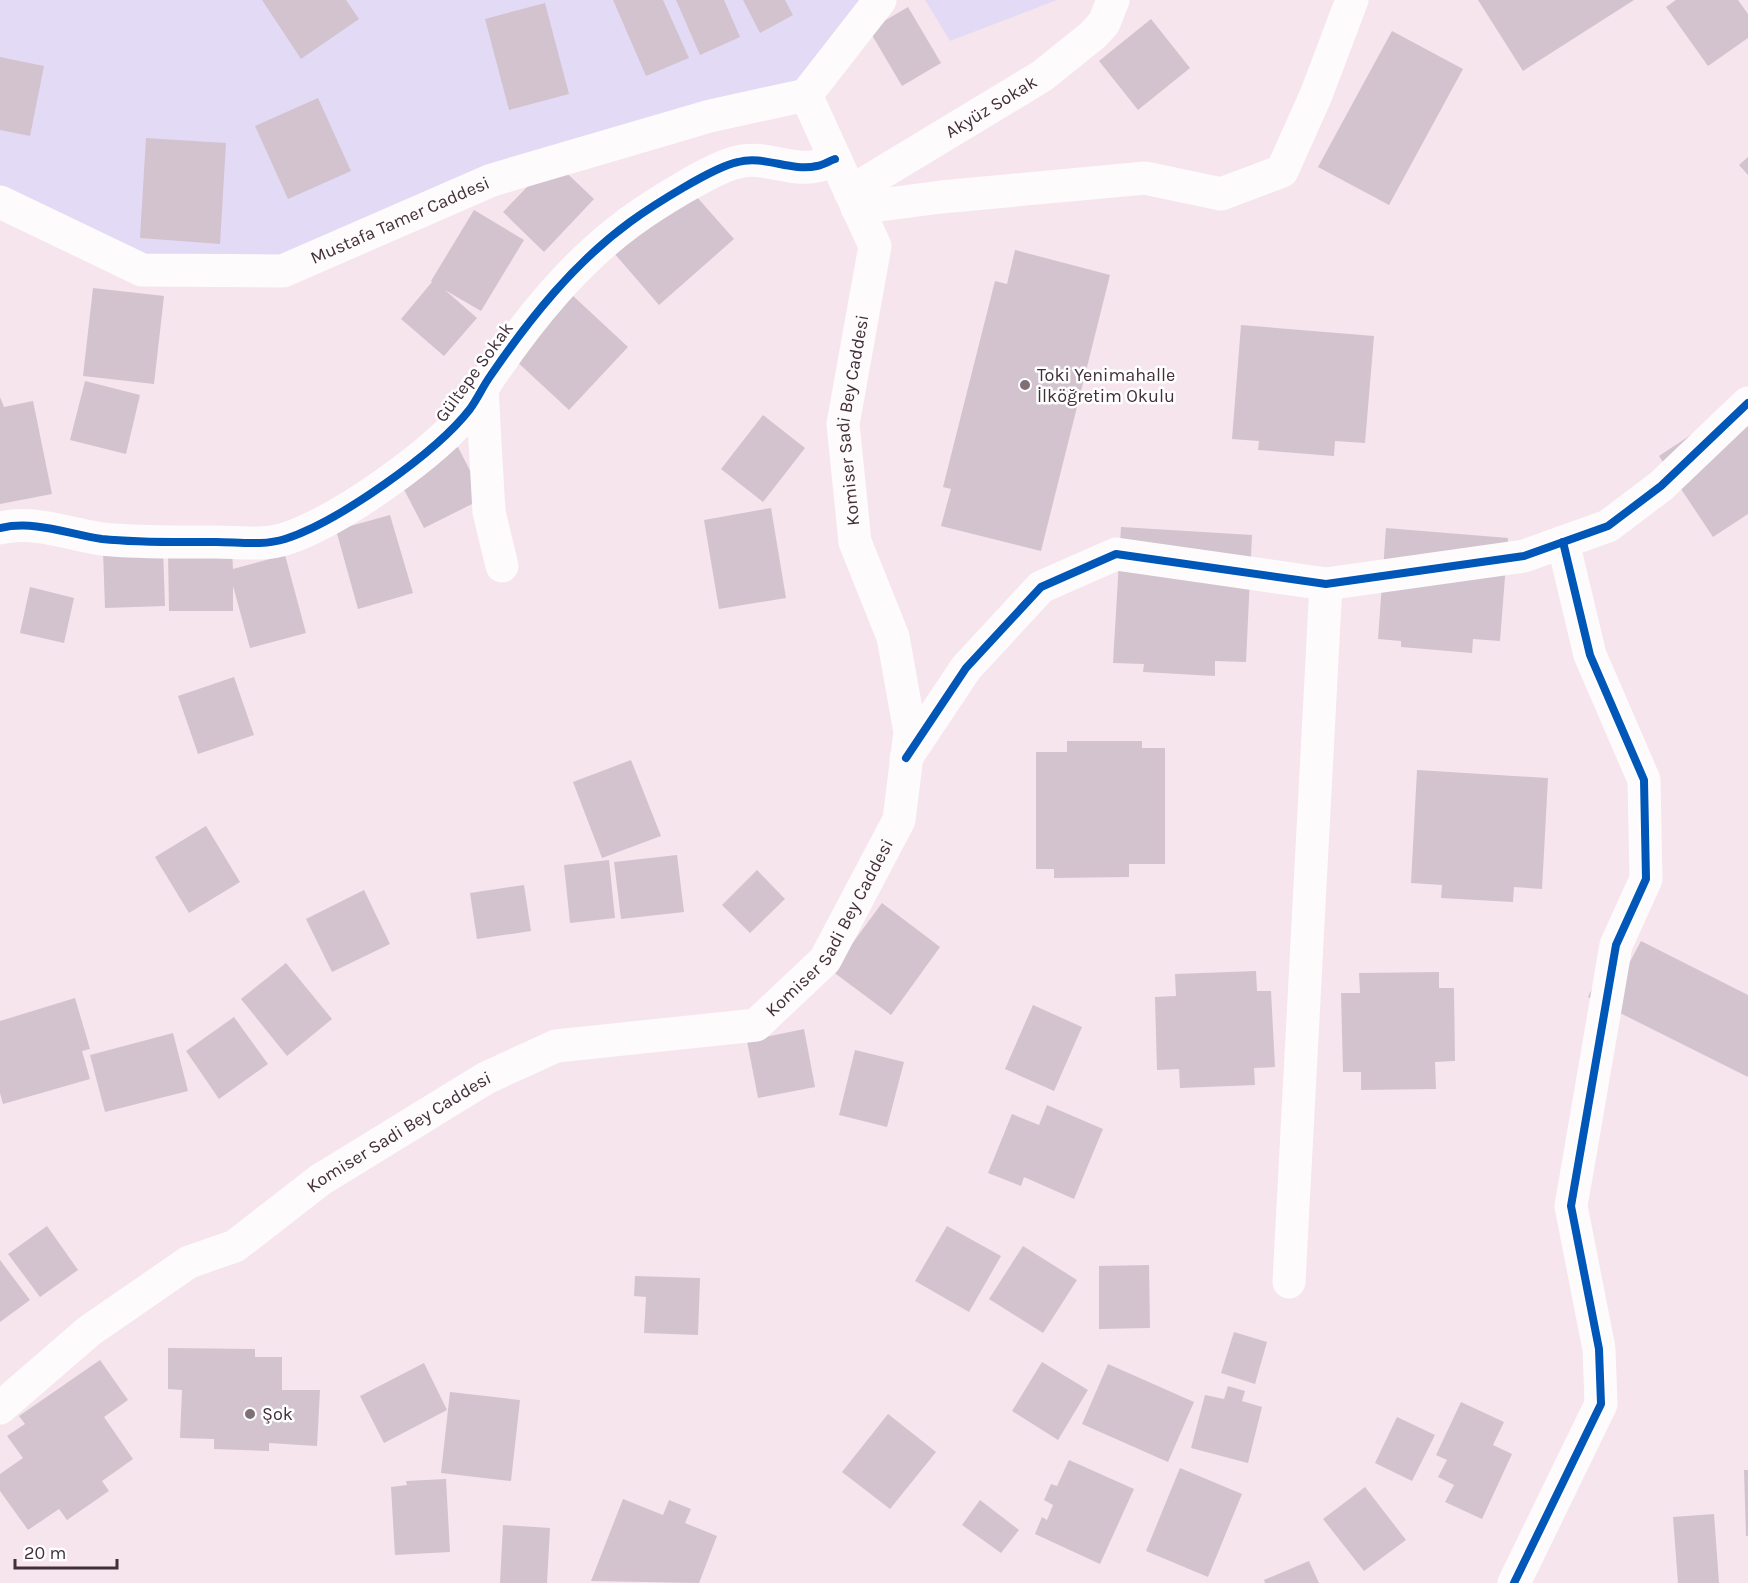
<svg xmlns="http://www.w3.org/2000/svg" width="1748" height="1583" font-family="Karla,sans-serif">
  <style>
    .green { fill: #e3dbf5 }
    .building { fill: #d2c3ce }
    .lines { fill: none; stroke-linecap: round; stroke-linejoin: round }
    .street { stroke: #fefbfc; stroke-width: 33 }
    .secondary { stroke: #fefbfc; stroke-width: 33 }
    .cycleway-casing { stroke: #fff; stroke-width: 11 }
    .cycleway { stroke: #0057b8; stroke-width: 8 }
    .poi-dot { fill: #816f78; stroke: #fff; stroke-width: 2 }
    .labels { text-anchor: middle; stroke-width: 5; stroke-linejoin: round; paint-order: stroke }
    .street-label { font-size: 18px; fill: #422f39; stroke: #fff }
    .poi-label { font-size: 18px; fill: #422f39; stroke: #fff; text-anchor: start }
  </style>
  <rect width="100%" height="100%" fill="#f6e5ed"/>
  <g class="green">
    <path d="M0 0H880L806 95 710 116 283 271 142 270 0 202Z"/>
    <path d="M925 0H1057L950 41Z"/>
  </g>
  <g class="building">
    <path d="M262 0H346L359 19 301 59Z"/>
    <path d="M613 0H663L689 58 646 76Z"/>
    <path d="M676 0H724L740 37 700 55Z"/>
    <path d="M743 0H785L793 15 760 33Z"/>
    <path d="M1478 0H1634L1523 71Z"/>
    <path d="M1676 0H1738L1748 14V38L1708 66 1666 7Z"/>
    <path d="M545 3 569 94 509 110 485 19Z"/>
    <path d="M908 7 941 63 902 86 869 30Z"/>
    <path d="M1151 19 1190 68 1138 110 1099 61Z"/>
    <path d="M1392 31 1463 69 1389 205 1318 167Z"/>
    <path d="M0 57 44 66 30 136 0 130Z"/>
    <path d="M318 98 351 171 288 199 255 126Z"/>
    <path d="M146 138 226 143 220 244 140 238Z"/>
    <path d="M1748 157V175L1739 165Z"/>
    <path d="M553 160 594 199 544 252 503 212Z"/>
    <path d="M688 187 734 239 659 305 614 253Z"/>
    <path d="M474 210 524 240 481 311 445 290 477 318 444 356 401 319 432 282 431 281Z"/>
    <path d="M1015 250 1110 275 1041 551 941 526 951 489 943 487 995 281 1007 284Z"/>
    <path d="M93 288 164 296 154 384 83 376Z"/>
    <path d="M571 294 628 347 569 410 513 358Z"/>
    <path d="M1241 325 1374 336 1365 443 1335 441 1334 456 1258 450 1259 441 1232 439Z"/>
    <path d="M85 381 140 395 126 454 70 440Z"/>
    <path d="M0 397 4 407 33 401 52 494 0 504Z"/>
    <path d="M1748 397V514L1713 537 1659 456Z"/>
    <path d="M763 415 805 448 763 502 721 469Z"/>
    <path d="M458 447 484 498 424 528 398 478Z"/>
    <path d="M771 508 786 598 719 609 704 520Z"/>
    <path d="M390 515 413 593 358 609 336 530Z"/>
    <path d="M1121 527 1252 535 1246 662 1215 661V676L1143 672 1144 664 1113 663Z"/>
    <path d="M1386 528 1508 538 1500 641 1473 639 1472 653 1401 647V641L1378 639Z"/>
    <path d="M163 549 165 606 105 608 103 551Z"/>
    <path d="M232 551 233 569 285 555 306 633 250 648 233 586V611H169L168 552Z"/>
    <path d="M30 587 74 598 64 643 20 633Z"/>
    <path d="M234 677 254 735 198 754 178 696Z"/>
    <path d="M1067 741H1142V748H1165V864H1129V877L1054 878V869H1036V752H1067Z"/>
    <path d="M631 760 661 836 602 858 573 782Z"/>
    <path d="M1417 770 1548 778 1542 889 1514 887 1513 902 1441 898 1442 885 1411 883Z"/>
    <path d="M206 826 240 882 189 913 155 857Z"/>
    <path d="M677 855 684 912 621 919 614 862Z"/>
    <path d="M609 860 615 918 570 923 564 865Z"/>
    <path d="M757 870 785 899 750 933 722 905Z"/>
    <path d="M524 885 531 931 477 939 470 893Z"/>
    <path d="M364 890 390 944 332 972 306 919Z"/>
    <path d="M882 903 940 947 891 1015 832 971Z"/>
    <path d="M1641 941 1748 995V1077L1588 997 1604 964 1624 973Z"/>
    <path d="M286 963 332 1019 287 1056 241 999Z"/>
    <path d="M1256 971 1257 991H1271L1275 1067 1254 1068 1255 1085 1180 1088 1179 1069 1157 1070 1155 997 1176 996 1175 974Z"/>
    <path d="M1439 972V988H1454L1455 1061 1435 1062 1436 1089 1361 1090V1072H1343L1341 993H1360L1359 973Z"/>
    <path d="M75 998 90 1049 82 1051 90 1079 3 1104 0 1093V1021Z"/>
    <path d="M1033 1005 1082 1027 1054 1091 1005 1069Z"/>
    <path d="M234 1017 268 1064 219 1099 186 1051Z"/>
    <path d="M804 1029 815 1087 758 1098 747 1041Z"/>
    <path d="M173 1033 188 1091 105 1112 90 1055Z"/>
    <path d="M855 1050 904 1062 887 1127 839 1115Z"/>
    <path d="M1047 1105 1103 1129 1074 1199 1024 1177 1021 1186 988 1173 1012 1114 1039 1125Z"/>
    <path d="M47 1226 78 1270 40 1297 8 1254Z"/>
    <path d="M947 1226 1001 1256 969 1312 915 1281Z"/>
    <path d="M1023 1246 1077 1280 1043 1333 989 1299Z"/>
    <path d="M0 1260 30 1300 0 1322Z"/>
    <path d="M1149 1265 1150 1328 1099 1329V1266Z"/>
    <path d="M635 1276 700 1278 698 1335 644 1333 646 1297 634 1296Z"/>
    <path d="M1234 1332 1267 1342 1255 1384 1221 1373Z"/>
    <path d="M168 1348 255 1349V1357H282V1390H320L317 1446 269 1443V1451L214 1449V1439L180 1438 182 1390 168 1389Z"/>
    <path d="M100 1360 128 1400 104 1417 133 1459 102 1481 109 1491 67 1520 59 1509 28 1530 0 1491V1474L23 1458 7 1436 25 1424 19 1416Z"/>
    <path d="M1042 1362 1088 1390 1058 1440 1012 1411Z"/>
    <path d="M424 1363 447 1410 384 1443 360 1396Z"/>
    <path d="M1108 1364 1194 1402 1168 1462 1082 1424Z"/>
    <path d="M1228 1386 1245 1391 1242 1401 1262 1407 1248 1463 1191 1448 1205 1395 1224 1399Z"/>
    <path d="M450 1392 520 1400 511 1481 441 1473Z"/>
    <path d="M1461 1402 1504 1422 1493 1445 1512 1454 1482 1519 1445 1502 1454 1485 1438 1477 1447 1460 1436 1455Z"/>
    <path d="M888 1414 936 1452 890 1509 842 1472Z"/>
    <path d="M1397 1417 1435 1435 1412 1481 1375 1463Z"/>
    <path d="M1069 1460 1134 1489 1100 1564 1035 1534 1042 1517 1047 1520 1053 1505 1044 1500 1051 1484 1057 1486Z"/>
    <path d="M1180 1468 1242 1494 1208 1577 1146 1551Z"/>
    <path d="M1744 1470H1748V1536H1746Z"/>
    <path d="M446 1479 450 1552 395 1555 391 1487 407 1485 406 1481Z"/>
    <path d="M1365 1487 1406 1540 1364 1571 1323 1519Z"/>
    <path d="M623 1499 663 1515 669 1500 691 1509 685 1523 717 1536 699 1583 591 1581Z"/>
    <path d="M980 1500 1019 1530 1001 1553 962 1525Z"/>
    <path d="M1714 1514 1719 1583H1678L1673 1517Z"/>
    <path d="M503 1525 550 1528 547 1583H500Z"/>
    <path d="M1309 1561 1319 1583H1265L1264 1580Z"/>
  </g>
  <g class="lines">
    <g class="street">
      <path id="s1" d="M850 192 1042 76 1093 35 1104 23 1113 0"/>
      <path d="M857 208 941 197 1145 178 1221 194 1282 171 1316 95 1352 0"/>
      <path d="M482 389 489 512 502 566"/>
      <path d="M0 528C35 520 68 534 102 539 141 543 178 542 216 542 238 542 263 546 285 539 338 522 436 453 470 409 478 398 483 386 491 375 530 318 574 263 630 222 652 206 713 167 738 162 764 155 791 172 817 166 823 165 829 161 835 159"/>
      <path d="M906 758 966 668 1041 587 1116 554 1326 584 1524 556 1608 526 1661 486 1748 403"/>
      <path d="M1289 1282 1326 584"/>
      <path d="M1514 1583 1601 1404 1599 1349 1571 1206 1616 945 1646 879 1644 780 1590 655 1563 542"/>
    </g>
    <g class="secondary">
      <path d="M806 95 880 0"/>
      <path id="s2" d="M0 202 142 270 283 271 492 180 710 116 806 95"/>
      <path id="s3" d="M0 1408 89 1331 189 1262 235 1246 320 1180 486 1078 556 1046 756 1025 825 960 899 820 910 732 893 637 855 542 843 424 875 246 806 95"/>
    </g>
    <g class="cycleway-casing">
      <g id="cycleway">
        <path d="M0 528C35 520 68 534 102 539 141 543 178 542 216 542 238 542 263 546 285 539 338 522 436 453 470 409 478 398 483 386 491 375 530 318 574 263 630 222 652 206 713 167 738 162 764 155 791 172 817 166 823 165 829 161 835 159"/>
        <path d="M906 758 966 668 1041 587 1116 554 1326 584 1524 556 1608 526 1661 486 1748 403"/>
        <path d="M1514 1583 1601 1404 1599 1349 1571 1206 1616 945 1646 879 1644 780 1590 655 1563 542"/>
      </g>
    </g>
    <use href="#cycleway" class="cycleway"/>
  </g>
  <g class="poi-dot">
    <circle cx="1025" cy="385" r="6"/>
    <circle cx="250" cy="1414" r="6"/>
  </g>
  <g class="labels">
    <g class="street-label">
      <text dy="6" stroke="none"><textPath href="#s1" startOffset="165">Akyüz Sokak</textPath></text>
      <text dy="6" stroke="none"><textPath href="#s2" startOffset="426">Mustafa Tamer Caddesi</textPath></text>
      <text transform="translate(474 372) rotate(-54)" y="6">Gültepe Sokak</text>
      <text dy="6" stroke="none"><textPath href="#s3" startOffset="1532">Komiser Sadi Bey Caddesi</textPath></text>
      <text dy="6" stroke="none"><textPath href="#s3" startOffset="992">Komiser Sadi Bey Caddesi</textPath></text>
      <text dy="6" stroke="none"><textPath href="#s3" startOffset="488">Komiser Sadi Bey Caddesi</textPath></text>
    </g>
    <g class="poi-label">
      <text x="1037" y="381">Toki Yenimahalle<tspan x="1037" dy="21">İlköğretim Okulu</tspan></text>
      <text x="262" y="1420">Şok</text>
    </g>
  </g>
  <path d="M15 1559v9h102v-9" fill="none" stroke="#422f39" stroke-width="3"/>
  <text x="24" y="1559" font-size="18" fill="#422f39" stroke="#ffffff" stroke-width="4.5" paint-order="stroke">20 m</text>
</svg>
